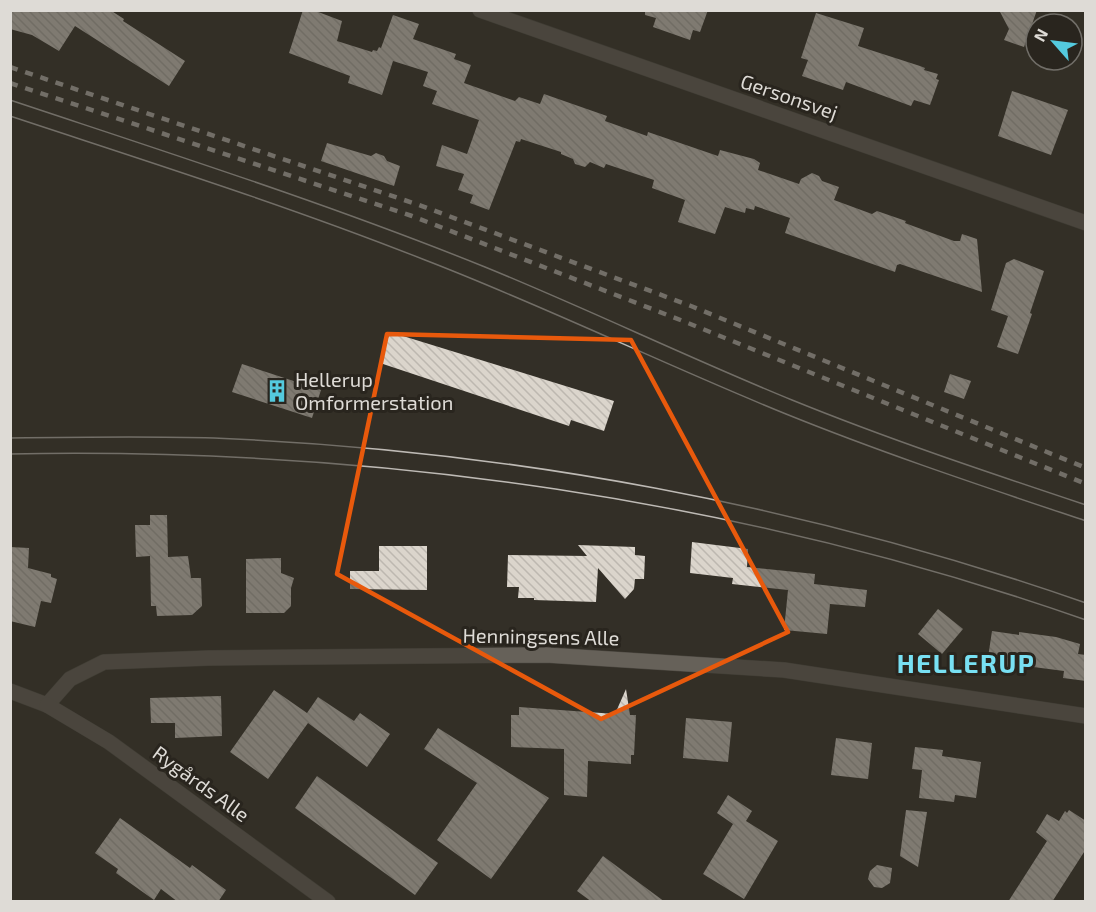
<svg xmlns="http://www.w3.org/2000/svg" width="1096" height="912" font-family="'Exo 2',sans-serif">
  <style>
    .building { fill: url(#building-back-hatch) }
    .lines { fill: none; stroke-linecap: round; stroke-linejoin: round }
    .minor-casing { stroke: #4e4a43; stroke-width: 16 }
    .tertiary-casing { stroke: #4e4a43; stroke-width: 16 }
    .minor { stroke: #666159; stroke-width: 15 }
    .tertiary { stroke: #666159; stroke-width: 15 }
    .tram { stroke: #bebab5; stroke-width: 1.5 }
    .rail { stroke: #bebab5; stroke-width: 4.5; stroke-dasharray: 8 8; stroke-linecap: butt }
    .marked { fill: none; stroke: #e8590c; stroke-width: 4.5; stroke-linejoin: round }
    .labels { text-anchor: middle; stroke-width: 6; stroke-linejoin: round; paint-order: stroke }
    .street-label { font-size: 20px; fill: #dedbd6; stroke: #29251e }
    .poi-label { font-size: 20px; fill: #dedbd6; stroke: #29251e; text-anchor: start }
    .district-label { font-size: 26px; font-weight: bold; letter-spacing: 1.5px; fill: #78e0f3; stroke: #29251e }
  </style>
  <defs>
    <pattern id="building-back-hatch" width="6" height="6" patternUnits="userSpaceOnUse" patternTransform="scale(1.5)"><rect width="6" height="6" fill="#dbd5cc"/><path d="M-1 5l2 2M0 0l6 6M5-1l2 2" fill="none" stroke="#bdb8b0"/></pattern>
  </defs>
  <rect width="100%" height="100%" fill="#332f27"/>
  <g class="building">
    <path d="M10 10H110L124 19 123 21 185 61 169 86 75 26 59 51 32 35 10 29Z"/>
    <path d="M303 10H313L342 21 337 41 372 52 373 50 377 51 379 47 381 48 393 15 419 24 413 39 456 54 454 59 471 65 464 83 515 101 519 97 540 104 544 94 607 116 605 121 647 136 648 132 718 156 720 150 754 159 760 163 758 170 799 184 801 179 812 173 819 176 822 181 839 187 834 200 872 214 877 211 906 221 905 223 913 226 954 241H960L962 234 977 239 982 292 900 264 897 265 895 272 785 233 790 218 755 206 754 210 746 208 745 213 725 207 715 234 678 222 685 200 652 188 654 180 606 164 604 168 590 162 585 167 575 164 573 159 561 154V152L521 139 520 142 516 141 489 210 470 203 473 195 458 190 464 174 436 166 442 145 467 154 479 120 432 104 437 91 423 86 428 72 393 61 382 95 348 83 350 76 289 53Z"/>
    <path d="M645 10H708L700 32 693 30 690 40 653 27 656 18 645 15Z"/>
    <path d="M999 10H1037L1024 47 1004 40 1009 29Z"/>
    <path d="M816 13 864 28 858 46 920 66 925 68 924 70 938 74 936 79 939 80 930 105 914 100 911 106 846 82 843 90 802 76 808 60 801 58Z"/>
    <path d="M1012 91 1068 110 1051 155 998 136Z"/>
    <path d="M327 143 371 156 376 153 384 156 387 161 400 166 394 186 321 161Z"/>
    <path d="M1014 259 1044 271 1030 313 1032 314 1018 354 997 347 1008 316 991 310 1006 263Z"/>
    <path d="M390 332 614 401 604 431 571 420 569 426 380 363Z"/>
    <path d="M242 364 321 390 312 418 232 392Z"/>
    <path d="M950 374 971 381 964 399 944 392Z"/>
    <path d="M150 515H167L168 557 188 556 191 578H201L202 606 192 615 157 616 156 606H151L150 556 136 557 135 525H150Z"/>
    <path d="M692 542 748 549 747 567 815 574 814 584 867 590 865 607 830 604 827 634 784 630 788 590 732 584 733 578 690 573Z"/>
    <path d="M578 545 635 547V555L645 556 644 579H635L634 589 625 599 598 568 596 602 534 600V598H518L519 587H507L508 555 587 556Z"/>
    <path d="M379 546H427V590L350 589V571H379Z"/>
    <path d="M10 547 29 548 28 568 51 574V577L57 579 51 603 41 601 35 627 10 621Z"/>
    <path d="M281 558V573L294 578 291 588V606L284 613H246V559Z"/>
    <path d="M938 609 963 629 942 654 918 634Z"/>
    <path d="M992 631 1019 635V632L1056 637 1080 644 1078 654 1086 655V681L1063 678 1064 671 1018 665 1017 668 987 664Z"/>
    <path d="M626 689 630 715H636L634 755H631V764L588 761 587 797 564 795V749L511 747V715H519V707L615 714Z"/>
    <path d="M274 690 307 713 318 697 354 721 360 713 390 734 367 767 308 723 268 779 230 752Z"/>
    <path d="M221 696 222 736 175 738V723H151L150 698Z"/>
    <path d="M686 718 732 722 728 762 683 758Z"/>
    <path d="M438 728 549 798 491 879 437 840 477 783 424 749Z"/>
    <path d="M836 738 872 743 868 779 831 775Z"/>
    <path d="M915 747 943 750 942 756 981 762 976 798 955 795 954 802 919 798 922 770 912 769Z"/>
    <path d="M317 776 438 863 415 895 295 808Z"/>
    <path d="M728 795 752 811 746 821 778 841 744 899 703 874 733 824 717 813Z"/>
    <path d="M906 810 927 812 918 867 900 856Z"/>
    <path d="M1069 810 1086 821V849L1052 902H1008L1047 841 1036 832 1047 814 1059 821 1065 811 1067 813Z"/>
    <path d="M120 818 190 868 192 865 226 890 218 902H178L161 889 154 900 116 873 118 869 95 853Z"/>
    <path d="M603 856 665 902H592L577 891Z"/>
    <path d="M877 865 892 868 890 883 882 888 874 887 868 879 870 871Z"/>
  </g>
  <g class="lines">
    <g class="minor-casing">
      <g id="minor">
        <path d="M10 691 47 705 70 679 104 662 209 658 546 655 784 670 1086 716"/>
        <path d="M47 705 109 742 328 902"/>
      </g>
    </g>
    <g class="tertiary-casing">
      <path id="tertiary" d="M480 10 1086 223"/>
    </g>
    <use href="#minor" class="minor"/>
    <use href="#tertiary" class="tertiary"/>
    <g class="tram">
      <path d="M10 100C169 153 329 204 485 267 588 309 689 358 792 400 888 439 987 472 1086 505"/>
      <path d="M10 116C149 162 289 206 425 260 547 307 665 365 786 414 885 454 985 487 1086 521"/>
      <path d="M10 438C78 437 146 436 214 438 510 450 806 505 1086 603"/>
      <path d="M10 454C375 447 741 499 1086 620"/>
    </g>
    <g class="rail">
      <path d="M10 67 419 205 691 306 1086 468"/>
      <path d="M10 83 412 216 683 321 1086 484"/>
    </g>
  </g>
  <path d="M0 0H1096V912H0ZM387 334 631 340 788 632 601 719 337 574Z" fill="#332f27" fill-opacity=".55" fill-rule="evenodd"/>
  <path class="marked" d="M387 334 631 340 788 632 601 719 337 574Z"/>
  <defs>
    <g id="building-bare" transform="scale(1.8)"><path d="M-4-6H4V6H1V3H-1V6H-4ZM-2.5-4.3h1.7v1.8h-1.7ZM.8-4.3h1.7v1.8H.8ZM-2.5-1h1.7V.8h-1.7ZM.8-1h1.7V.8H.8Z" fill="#54cade" stroke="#29251e" stroke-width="2.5" paint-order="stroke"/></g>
  </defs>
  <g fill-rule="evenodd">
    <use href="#building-bare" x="277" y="391"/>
  </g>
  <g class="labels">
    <g class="street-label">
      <text transform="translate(789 97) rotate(19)" y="7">Gersonsvej</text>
      <text transform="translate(541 637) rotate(1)" y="7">Henningsens Alle</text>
      <text transform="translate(201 784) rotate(36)" y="7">Rygårds Alle</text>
    </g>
    <g class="poi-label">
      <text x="295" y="387">Hellerup<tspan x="295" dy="23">Omformerstation</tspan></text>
    </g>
    <g class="district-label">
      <text x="966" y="673">HELLERUP</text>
    </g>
  </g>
  <rect width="1096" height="912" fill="none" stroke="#dedbd6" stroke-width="24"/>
  <g transform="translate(1054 42) rotate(298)"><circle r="28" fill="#29251e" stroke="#716e68" stroke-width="1.5"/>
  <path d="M0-4.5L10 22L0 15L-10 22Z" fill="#54cade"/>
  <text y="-9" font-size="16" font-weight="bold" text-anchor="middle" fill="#dedbd6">N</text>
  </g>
</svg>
